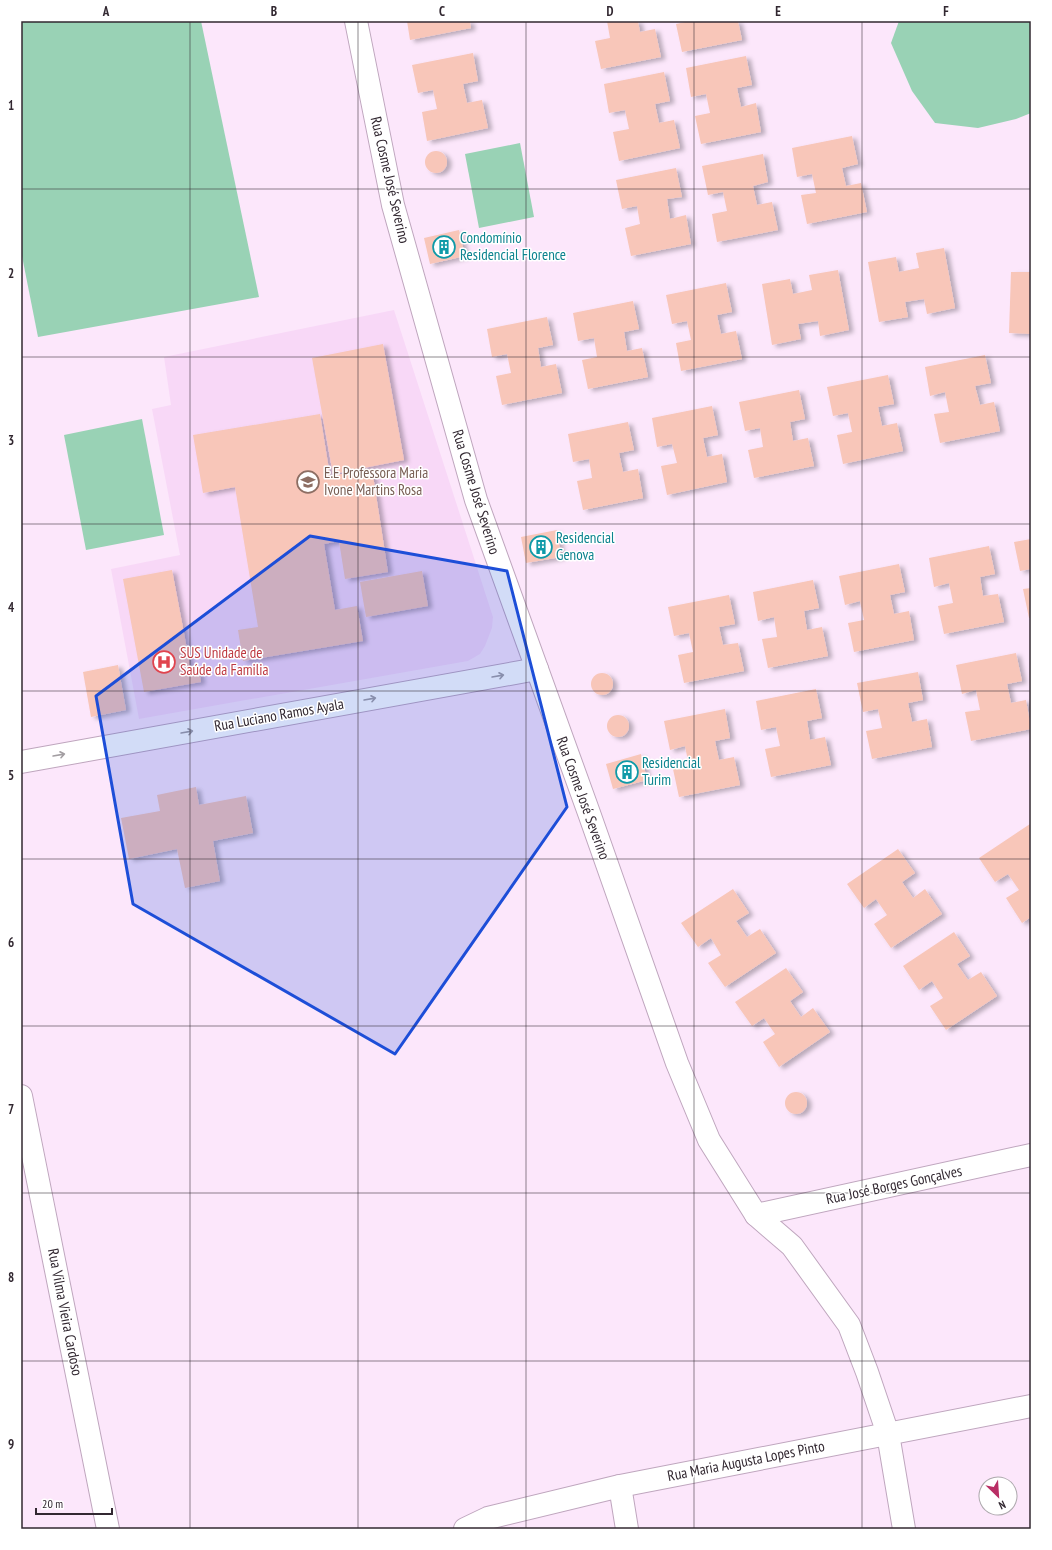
<svg xmlns="http://www.w3.org/2000/svg" width="1052" height="1550" font-family="'PT Sans Narrow',sans-serif">
  <style>
    .built { fill: #f8d8f7 }
    .green { fill: #99d2b5 }
    .building { fill: #f8c6b9; filter: url(#shadow) }
    .lines { fill: none; stroke-linecap: round; stroke-linejoin: round }
    .minor-casing { stroke: #bfa6be; stroke-width: 24 }
    .minor { stroke: #fff; stroke-width: 22 }
    .oneway { stroke: #a39ea2 }
    .marked { fill: #1d4ed8; fill-opacity: 0.2; stroke: #1d4ed8; stroke-width: 3; stroke-linejoin: round }
    .grid { fill: none; stroke: #322831; stroke-width: 1; stroke-opacity: 0.55 }
    .labels { text-anchor: middle; stroke-width: 3; stroke-linejoin: round; paint-order: stroke }
    .street-label { font-size: 15px; fill: #322831; stroke: #fff }
    .culture-label { font-size: 15px; fill: #0d838f; stroke: #fff; text-anchor: start }
    .education-label { font-size: 15px; fill: #785e54; stroke: #fff; text-anchor: start }
    .health-label { font-size: 15px; fill: #be3a42; stroke: #fff; text-anchor: start }
    .neatline { fill: none; stroke: #322831; stroke-width: 1.5 }
    .grid-label { font-size: 13px; text-anchor: middle; font-weight: bold; fill: #322831 }
  </style>
  <defs>
    <filter id="shadow"><feDropShadow dx="4.5" dy="2.5" stdDeviation="2" flood-color="#0004"/></filter>
  </defs>
  <rect width="100%" height="100%" fill="#fce7fb"/>
  <path class="built" d="M394 310 493 617 492 628 485 646 480 654 468 661 139 719 111 569 180 555 152 409 171 405 164 357Z"/>
  <g class="green">
    <path d="M21 21H201L259 297 38 337 21 251Z"/>
    <path d="M899 21H1031V113L1016 119 978 128 935 123 912 91 891 43Z"/>
    <path d="M520 143 534 217 479 228 465 154Z"/>
    <path d="M142 419 164 535 86 550 64 435Z"/>
  </g>
  <g class="building">
    <path d="M407 21H470L471 28 410 40Z"/>
    <path d="M607 21H638L640 32 655 29 661 57 601 69 595 41 610 38Z"/>
    <path d="M690 21H738L742 40 682 52 676 24Z"/>
    <path d="M473 53 478 81 463 84 467 103 482 100 488 128 427 141 422 112 437 109 433 90 418 93 412 65Z"/>
    <path d="M746 56 752 85 737 88 741 107 756 103 761 132 701 144 695 116 710 113 706 94 691 97 686 68Z"/>
    <path d="M664 72 670 101 655 104 659 123 674 120 680 148 619 161 613 132 629 129 625 110 609 113 604 84Z"/>
    <path d="M852 136 858 164 842 168 846 186 861 183 867 212 807 224 801 195 816 193 812 174 797 177 792 148Z"/>
    <circle cx="436" cy="162" r="11"/>
    <path d="M763 154 768 182 753 186 757 205 772 202 778 230 717 242 712 214 727 211 723 192 708 195 702 166Z"/>
    <path d="M676 168 682 197 667 199 670 219 686 215 691 244 631 256 625 228 640 224 637 206 622 209 616 180Z"/>
    <path d="M459 230 465 256 430 264 424 238Z"/>
    <path d="M944 248 955 308 927 314 924 299 905 302 908 317 879 322 868 262 896 257 899 272 919 268 916 253Z"/>
    <path d="M838 270 849 330 820 336 818 321 798 324 801 339 772 345 762 284 790 279 793 294 812 290 809 275Z"/>
    <path d="M1011 272H1031V334L1009 333Z"/>
    <path d="M726 283 732 312 717 315 721 334 736 331 742 359 681 371 676 343 691 340 687 321 672 324 666 295Z"/>
    <path d="M633 301 639 329 624 332 627 351 642 348 648 377 588 389 582 360 597 357 594 338 578 341 573 313Z"/>
    <path d="M547 317 553 345 538 348 541 367 556 364 562 393 502 405 496 376 511 373 507 354 492 357 487 329Z"/>
    <path d="M383 344 404 460 333 474 312 358Z"/>
    <path d="M985 355 991 383 975 386 980 405 994 402 1000 431 940 443 934 414 949 412 945 392 930 396 925 367Z"/>
    <path d="M888 375 894 404 878 407 882 426 897 423 903 451 843 464 837 435 852 432 848 413 833 416 827 387Z"/>
    <path d="M799 390 805 419 790 422 793 441 808 438 814 466 754 478 748 450 763 447 760 428 745 431 739 402Z"/>
    <path d="M712 406 718 435 703 438 707 457 722 454 727 482 667 495 661 466 677 463 672 444 657 447 652 418Z"/>
    <path d="M320 414 330 476 372 469 388 572 345 579 339 541 324 544 335 610 357 606 363 641 243 661 238 630 258 627 235 487 203 493 193 435Z"/>
    <path d="M628 422 634 450 619 453 623 472 638 469 643 498 583 510 577 481 592 478 589 459 573 462 568 434Z"/>
    <path d="M557 530 561 557 526 563 521 537Z"/>
    <path d="M1031 539V569L1020 571 1014 542Z"/>
    <path d="M989 546 995 574 980 577 983 596 998 594 1004 622 944 634 938 606 953 603 949 583 934 587 929 558Z"/>
    <path d="M899 564 905 592 890 595 894 614 909 611 914 640 854 652 848 623 864 620 860 601 845 605 839 576Z"/>
    <path d="M172 570 191 670 199 668 201 682 144 692 123 579Z"/>
    <path d="M422 571 428 606 366 617 360 582Z"/>
    <path d="M813 580 819 608 804 611 807 630 822 627 828 656 768 668 762 639 777 637 774 617 758 621 753 592Z"/>
    <path d="M1031 588V618H1029L1023 589Z"/>
    <path d="M729 595 735 624 719 627 723 645 738 643 744 671 684 683 678 655 693 652 689 633 674 636 668 607Z"/>
    <path d="M1016 653 1022 681 1007 684 1011 703 1026 700 1031 729 971 741 965 712 980 710 976 690 962 694 956 665Z"/>
    <path d="M118 665 126 710 91 717 83 672Z"/>
    <path d="M918 672 923 700 908 703 912 722 927 719 932 747 872 759 866 731 882 728 878 709 863 712 857 683Z"/>
    <circle cx="602" cy="684" r="11"/>
    <path d="M816 689 822 718 807 721 810 740 825 737 831 765 771 777 765 749 780 746 776 727 761 730 756 701Z"/>
    <path d="M725 709 730 738 715 741 719 760 734 757 740 785 679 797 673 769 689 766 685 746 670 750 664 721Z"/>
    <circle cx="618" cy="726" r="11"/>
    <path d="M641 754 647 780 613 789 606 764Z"/>
    <path d="M196 787 199 805 246 796 253 833 213 841 220 881 185 888 177 849 129 859 121 818 160 811 157 795Z"/>
    <path d="M1030 824 1031 917 1022 923 1006 898 1019 890 1008 874 995 882 979 858Z"/>
    <path d="M898 849 915 873 902 882 913 898 925 889 942 914 891 948 874 924 887 915 876 899 864 908 847 884Z"/>
    <path d="M733 889 749 913 736 921 747 937 760 929 776 953 725 987 708 963 721 955 711 938 698 947 681 923Z"/>
    <path d="M954 932 970 956 957 964 968 980 981 972 997 996 946 1030 930 1006 943 998 932 981 919 990 903 966Z"/>
    <path d="M786 968 803 992 790 1001 801 1017 813 1008 830 1032 779 1067 763 1042 775 1034 764 1018 752 1026 735 1002Z"/>
    <circle cx="796" cy="1103" r="11"/>
  </g>
  <g class="lines">
    <g class="minor-casing">
      <g id="minor">
        <path d="M356 21 393 205 476 500 589 813 677 1063 709 1140 756 1215 792 1246 849 1325 867 1372 888 1434 904 1529"/>
        <path d="M21 762 537 669"/>
        <path d="M21 1096 108 1529"/>
        <path d="M756 1215 1031 1155"/>
        <path d="M620 1486 627 1529"/>
        <path d="M465 1529 488 1518 620 1486 1031 1406"/>
      </g>
    </g>
    <use href="#minor" class="minor"/>
  </g>
  <defs><path id="oneway-shaft" d="M-6 0H5M1.5-3L5.5 0L1.5 3" fill="none" stroke-width="1.6" stroke-linecap="round" stroke-linejoin="round"/></defs>
  <g class="oneway">
    <use href="#oneway-shaft" transform="translate(498 676) rotate(-10)"/>
    <use href="#oneway-shaft" transform="translate(370 699) rotate(-10)"/>
    <use href="#oneway-shaft" transform="translate(187 732) rotate(-10)"/>
    <use href="#oneway-shaft" transform="translate(59 755) rotate(-10)"/>
  </g>
  <path class="marked" d="M310 536 507 571 567 807 395 1054 133 904 96 696Z"/>
  <path class="grid" d="M190 21V1529M358 21V1529M526 21V1529M694 21V1529M862 21V1529M21 189H1031M21 357H1031M21 524H1031M21 691H1031M21 859H1031M21 1026H1031M21 1193H1031M21 1361H1031"/>
  <defs>
    <g id="building-ring" transform="scale(1.15)"><circle r="9.5" fill="#fff" stroke="#0f9aa8" stroke-width="1.5"/><path d="M-4-6H4V6H1V3H-1V6H-4ZM-2.5-4.3h1.7v1.8h-1.7ZM.8-4.3h1.7v1.8H.8ZM-2.5-1h1.7V.8h-1.7ZM.8-1h1.7V.8H.8Z" fill="#0f9aa8"/></g>
    <g id="school-ring" transform="scale(1.15)"><circle r="9.5" fill="#fff" stroke="#8d6e63" stroke-width="1.5"/><path d="M0-5L7-2L0 1L-7-2ZM-4 1L0 2.5L4 1V4Q0 6-4 4Z" fill="#8d6e63"/></g>
    <g id="hospital-ring" transform="scale(1.15)"><circle r="9.5" fill="#fff" stroke="#e0444e" stroke-width="1.5"/><path d="M-5-5h3v3.5h4V-5h3V5h-3V1.5h-4V5h-3Z" fill="#e0444e"/></g>
  </defs>
  <g fill-rule="evenodd">
    <use href="#building-ring" x="444" y="247"/>
    <use href="#school-ring" x="308" y="482"/>
    <use href="#building-ring" x="541" y="547"/>
    <use href="#hospital-ring" x="164" y="662"/>
    <use href="#building-ring" x="627" y="772"/>
  </g>
  <g class="labels">
    <g class="street-label">
      <text transform="translate(390 180) rotate(77)" y="5">Rua Cosme José Severino</text>
      <text transform="translate(476 492) rotate(73)" y="5">Rua Cosme José Severino</text>
      <text transform="translate(279 715) rotate(-10)" y="5">Rua Luciano Ramos Ayala</text>
      <text transform="translate(583 798) rotate(70)" y="5">Rua Cosme José Severino</text>
      <text transform="translate(894 1185) rotate(-12)" y="5">Rua José Borges Gonçalves</text>
      <text transform="translate(65 1312) rotate(79)" y="5">Rua Vilma Vieira Cardoso</text>
      <text transform="translate(746 1461) rotate(-11)" y="5">Rua Maria Augusta Lopes Pinto</text>
    </g>
    <g class="culture-label">
      <text x="460" y="243">Condomínio<tspan x="460" dy="17">Residencial Florence</tspan></text>
      <text x="556" y="543">Residencial<tspan x="556" dy="17">Genova</tspan></text>
      <text x="642" y="768">Residencial<tspan x="642" dy="17">Turim</tspan></text>
    </g>
    <g class="education-label">
      <text x="324" y="478">E.E Professora Maria<tspan x="324" dy="17">Ivone Martins Rosa</tspan></text>
    </g>
    <g class="health-label">
      <text x="180" y="658">SUS Unidade de<tspan x="180" dy="17">Saúde da Familia</tspan></text>
    </g>
  </g>
  <rect width="1052" height="1550" fill="none" stroke="#ffffff" stroke-width="44"/>
  <g transform="translate(998 1496) rotate(155)"><circle r="19" fill="#ffffff" stroke="#ada9ad"/>
  <path d="M0-3L7 15L0 10L-7 15Z" fill="#b92e65"/>
  <text y="-6" font-size="11" font-weight="bold" text-anchor="middle" fill="#322831">N</text>
  </g>
  <path d="M36 1508v6h76v-6" fill="none" stroke="#322831" stroke-width="2"/>
  <text x="42" y="1508" font-size="12" fill="#322831" stroke="#ffffff" stroke-width="3" paint-order="stroke">20 m</text>
  <rect x="22" y="22" width="1008" height="1506" class="neatline"/>
  <g class="grid-label">
    <text x="106" y="16">A</text>
    <text x="274" y="16">B</text>
    <text x="442" y="16">C</text>
    <text x="610" y="16">D</text>
    <text x="778" y="16">E</text>
    <text x="946" y="16">F</text>
    <text x="11" y="110">1</text>
    <text x="11" y="278">2</text>
    <text x="11" y="445">3</text>
    <text x="11" y="612">4</text>
    <text x="11" y="780">5</text>
    <text x="11" y="947">6</text>
    <text x="11" y="1114">7</text>
    <text x="11" y="1282">8</text>
    <text x="11" y="1449">9</text>
  </g>
</svg>
